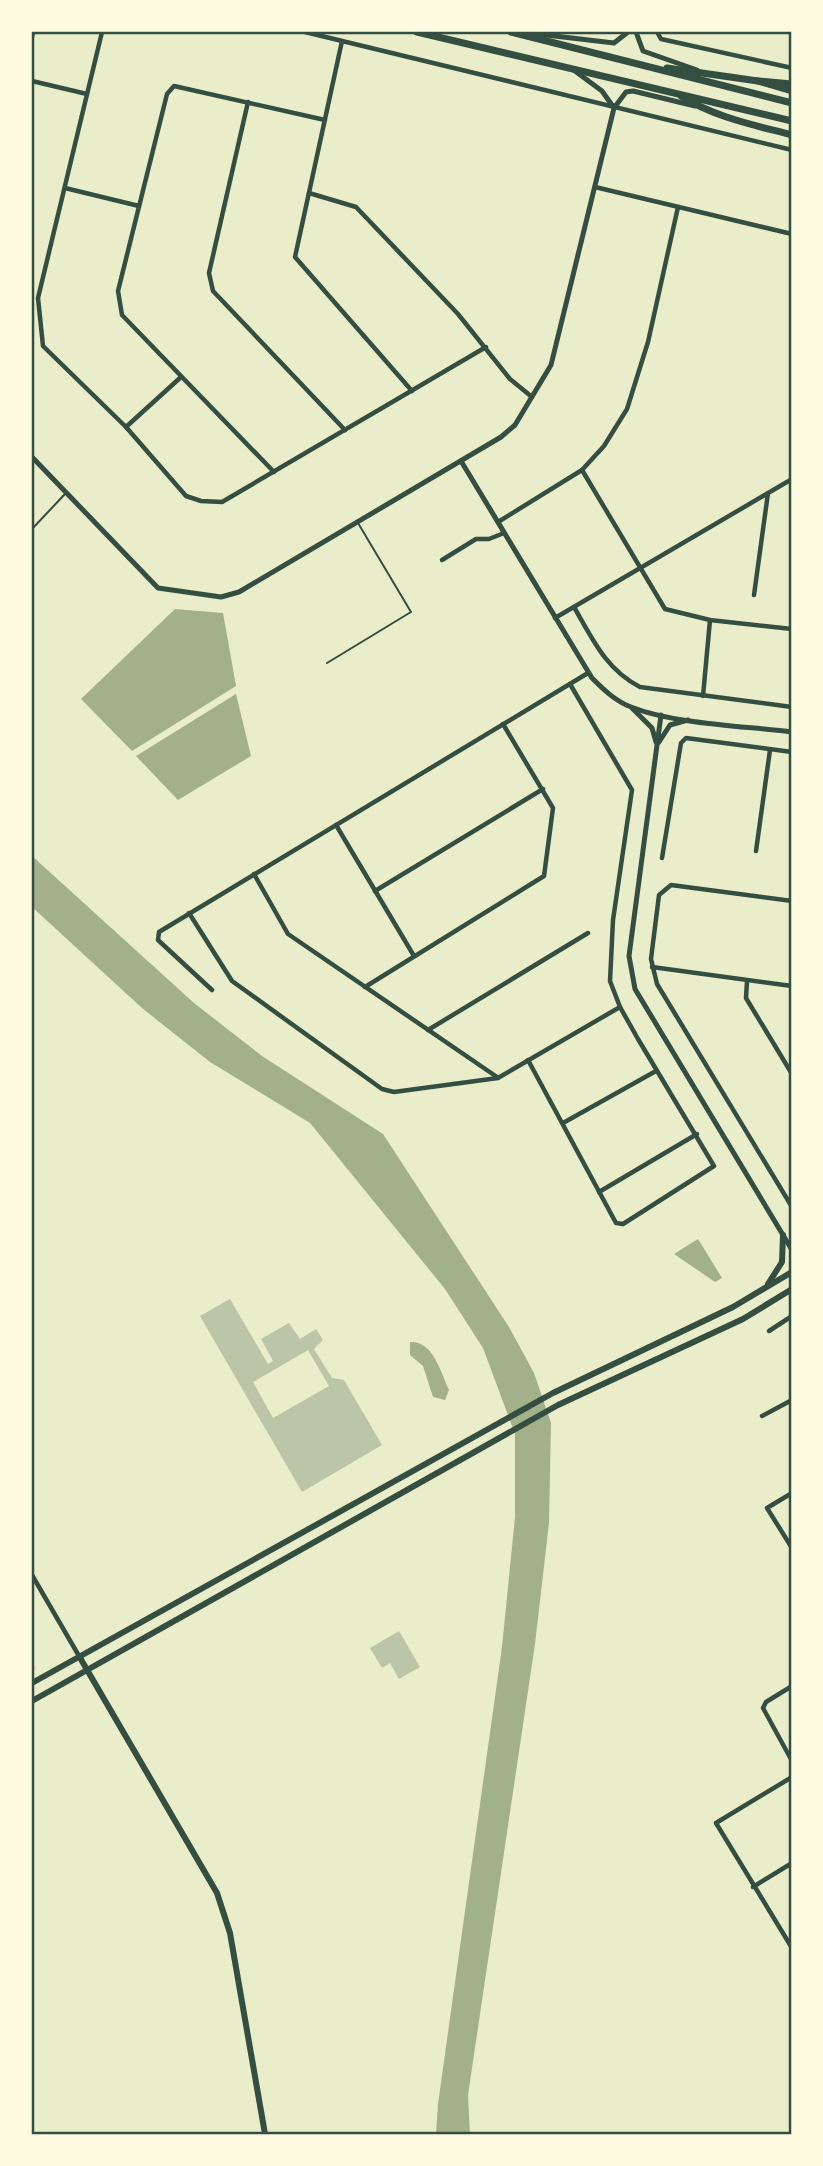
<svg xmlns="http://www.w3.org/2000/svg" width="823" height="2166" font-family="Rubik,sans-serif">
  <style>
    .water { fill: #a3b18a }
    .building { fill: #bcc5a7; fill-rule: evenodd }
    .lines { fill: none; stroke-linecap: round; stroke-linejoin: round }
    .service { stroke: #344e41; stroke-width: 2 }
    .minor { stroke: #344e41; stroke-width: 4.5 }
    .tertiary { stroke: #344e41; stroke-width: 5 }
    .secondary { stroke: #344e41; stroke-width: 6 }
    .trunk { stroke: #344e41; stroke-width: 7 }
    .motorway { stroke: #344e41; stroke-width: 7 }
    .neatline { fill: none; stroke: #344e41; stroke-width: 2.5 }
  </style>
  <rect width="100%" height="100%" fill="#e9edc9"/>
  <g class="water">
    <path d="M175 609 223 613 236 686 132 751 81 699Z"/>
    <path d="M236 694 251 756 178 800 136 756Z"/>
    <path d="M32 856 194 1003 262 1056 383 1134 509 1327 534 1373 551 1423 549 1523 535 1644 468 2095 470 2134H436L438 2104 502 1647 515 1517V1434L483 1348 445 1289 310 1123 210 1062 142 1008 32 907Z"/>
    <path d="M698 1239 722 1278 715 1282 674 1254Z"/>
    <path d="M410 1342C433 1340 441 1373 449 1390L445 1400 433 1397 423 1366 410 1355Z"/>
  </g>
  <g class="building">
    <path d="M230 1299 268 1364 273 1361 261 1339 289 1323 300 1339 316 1329 323 1340 314 1349 332 1378 344 1380 382 1445 302 1492 200 1316ZM308 1350 329 1386 273 1418 253 1382Z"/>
    <path d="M399 1631 420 1667 399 1679 390 1663 382 1668 370 1648Z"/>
  </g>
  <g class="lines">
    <g class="service">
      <path d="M32 529 65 494"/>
      <path d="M327 663 411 612 358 523"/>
    </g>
    <g class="minor">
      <path d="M102 32 38 298 43 346 126 427 186 496 201 501 222 502 486 347"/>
      <path d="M305 32 792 150"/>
      <path d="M657 32 661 39 792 68"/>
      <path d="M32 37 33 32"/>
      <path d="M342 41 295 257 412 391"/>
      <path d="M32 81 87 94"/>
      <path d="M248 102 209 273 213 291 345 430"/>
      <path d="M595 187 792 234"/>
      <path d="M65 188 139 206"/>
      <path d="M309 193 356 207 458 314 510 379 532 397"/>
      <path d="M126 427 181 377"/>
      <path d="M582 470 665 609 710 620 792 629"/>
      <path d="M274 472 122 315 118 291 167 94 174 86 325 120"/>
      <path d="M498 522 582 470 604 446 627 409 648 342 678 207"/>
      <path d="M442 560 476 539H489L504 533"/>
      <path d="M754 595 768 493"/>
      <path d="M574 607C592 638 606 670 640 687L792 707"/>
      <path d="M555 618 792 479"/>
      <path d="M703 696 710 620"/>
      <path d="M336 825 414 956"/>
      <path d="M756 851 770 750"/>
      <path d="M662 858 681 743 686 738 792 752"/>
      <path d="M254 874 288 934 497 1077"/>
      <path d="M375 891 543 789"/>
      <path d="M792 901 671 885 659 895 651 959 657 984 792 1207"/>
      <path d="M189 913 232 981 382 1089 394 1092 498 1078 620 1007"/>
      <path d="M652 967 792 986"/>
      <path d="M747 981 746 998 792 1074"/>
      <path d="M365 987 544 876 553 808 503 724"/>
      <path d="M212 990 158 940 159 932 588 673"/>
      <path d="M428 1030 588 933"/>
      <path d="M528 1060 616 1223 623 1224 714 1166 638 1039 620 1007 610 981 613 920 632 790 570 684"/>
      <path d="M563 1123 656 1071"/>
      <path d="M599 1192 697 1134"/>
      <path d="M769 1331 792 1316"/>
      <path d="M762 1416 792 1400"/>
      <path d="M792 1493 767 1508 792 1548"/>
      <path d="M32 1575 79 1656"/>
      <path d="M32 1667V1668"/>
      <path d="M792 1686 766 1702 763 1708 792 1761"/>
      <path d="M792 1777 716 1823 792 1948"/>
      <path d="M753 1887 792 1863"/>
    </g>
    <g class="tertiary">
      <path d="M636 32 643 51 697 70"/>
      <path d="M529 33 614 43 628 32"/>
      <path d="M575 71 602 91 614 108"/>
      <path d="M32 457 158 588 221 597 239 592 501 437 515 425 551 365 614 108 626 92 633 91 695 106"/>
      <path d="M461 461 592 678C603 689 615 701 631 707 674 724 744 726 792 732"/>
      <path d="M632 708 652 728 656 742"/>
      <path d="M661 715 629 956 635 989 792 1250"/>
      <path d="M659 742 670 725 688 720"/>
    </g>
    <g class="secondary">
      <path d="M768 1284 782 1262 783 1235"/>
      <path d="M79 1656 217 1893 230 1933 265 2134"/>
      <path d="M32 1683 553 1393 733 1307 792 1272"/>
      <path d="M32 1701 558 1405 743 1319 792 1289"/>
    </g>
    <g class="trunk">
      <path d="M417 32 792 121"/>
      <path d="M511 32 792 103"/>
      <path d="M667 68 758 81 792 91"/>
      <path d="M681 96C714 117 754 125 792 135"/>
    </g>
    <path class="motorway" d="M758 81 792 84"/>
  </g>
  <rect width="823" height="2166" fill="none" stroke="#fefae0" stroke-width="66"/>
  <rect x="33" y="33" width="757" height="2100" class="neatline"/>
</svg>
